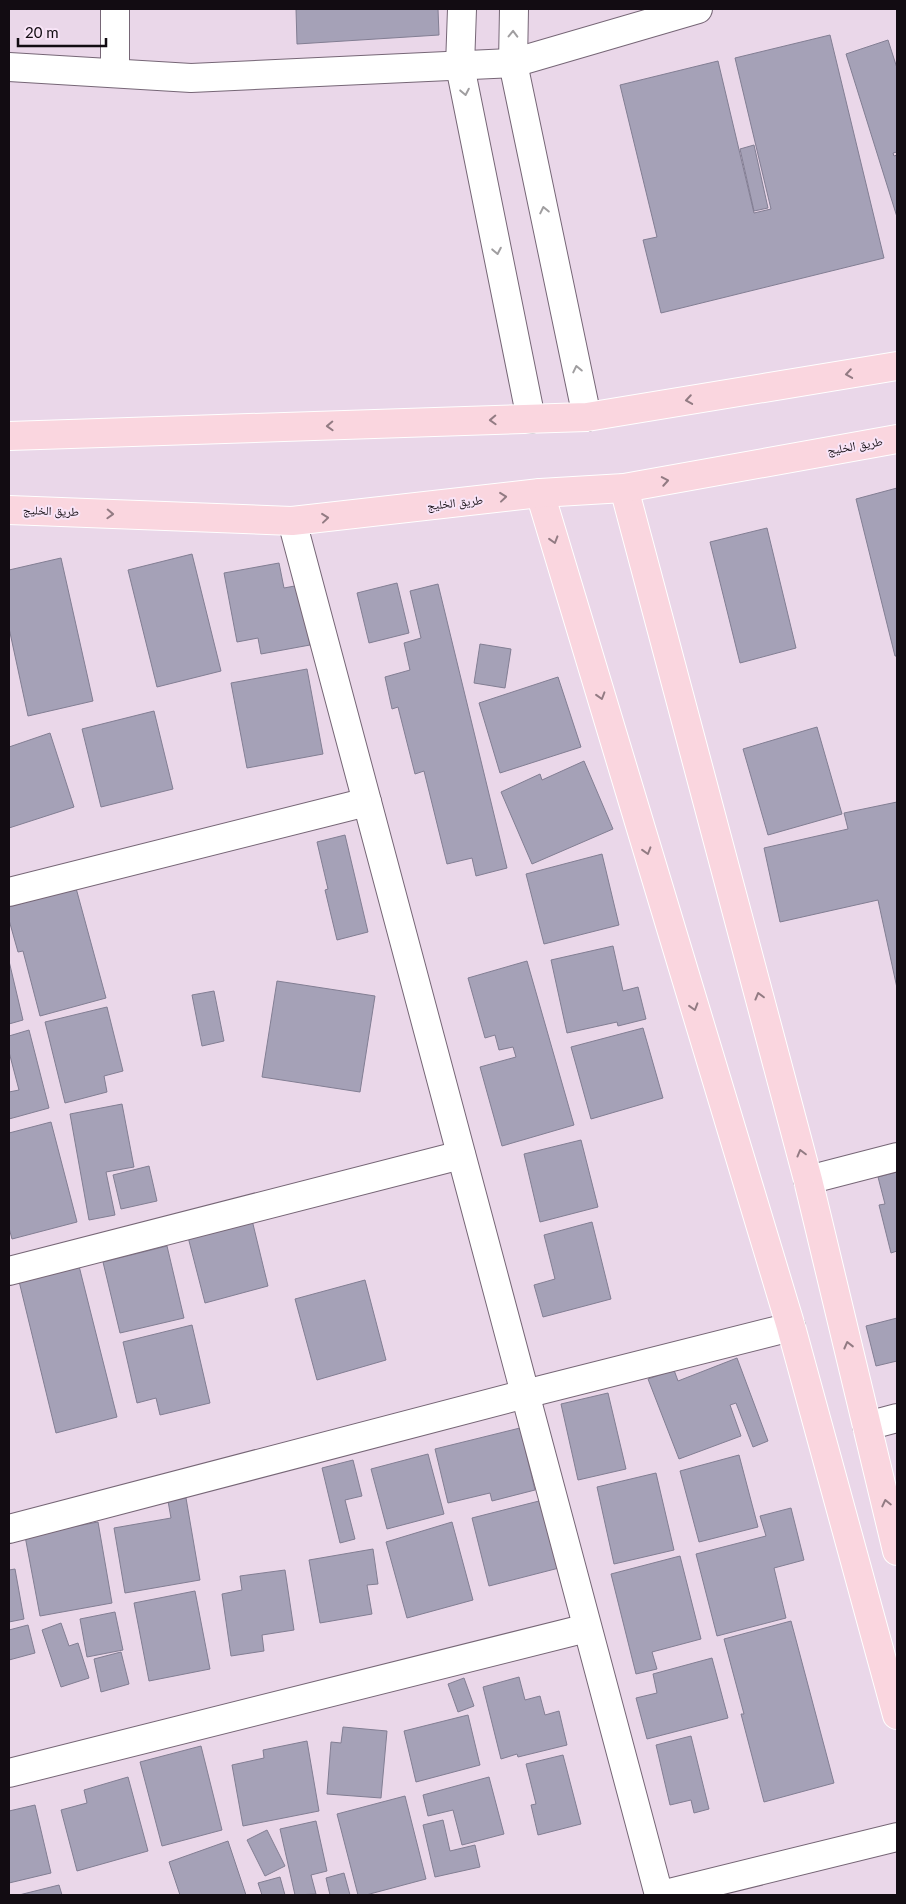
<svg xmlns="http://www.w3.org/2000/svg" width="906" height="1904" font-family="Lato,'Noto Naskh Arabic',sans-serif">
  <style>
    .building { fill: #a5a1b7; stroke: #827e93 }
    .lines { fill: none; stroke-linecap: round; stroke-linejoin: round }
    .minor-casing { stroke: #766676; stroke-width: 30 }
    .major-casing { stroke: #fff; stroke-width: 30 }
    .minor { stroke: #fff; stroke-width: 28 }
    .major { stroke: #fad6df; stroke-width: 28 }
    .oneway { stroke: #a09ea0 }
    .oneway2 { stroke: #927b83 }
    .labels { text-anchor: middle; stroke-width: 4; stroke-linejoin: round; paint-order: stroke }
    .street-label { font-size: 12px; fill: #120c12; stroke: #f8e4f7 }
  </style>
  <rect width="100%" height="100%" fill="#ead7e9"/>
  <g class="building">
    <path d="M296 9H438L439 35 297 44Z"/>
    <path d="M830 35 884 258 661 313 643 240 657 237 620 85 718 61 754 213 771 209 735 58Z"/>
    <path d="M888 40 897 68V152L893 153 894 156 897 155V217L846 54Z"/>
    <path d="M754 145 768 208 754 211 740 149Z"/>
    <path d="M897 488V656H895L856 499Z"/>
    <path d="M767 528 796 648 740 663 710 542Z"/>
    <path d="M192 554 221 671 157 687 128 570Z"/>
    <path d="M61 558 93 701 28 716 9 628V570Z"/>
    <path d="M279 563 284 588 300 585 310 645 261 654 258 638 237 642 224 573Z"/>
    <path d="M397 583 409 633 369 643 357 593Z"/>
    <path d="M438 584 507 868 476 876 472 858 447 864 424 771 415 774 398 707 392 709 385 677 410 670 404 643 421 638 410 591Z"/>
    <path d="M480 644 511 649 505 688 474 683Z"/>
    <path d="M307 669 323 754 247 768 231 683Z"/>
    <path d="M558 677 581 747 500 773 479 703Z"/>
    <path d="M154 711 173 789 101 807 82 729Z"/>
    <path d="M817 727 842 814 768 835 743 749Z"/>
    <path d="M50 733 74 807 9 828V747Z"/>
    <path d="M584 761 613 829 532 864 501 792 540 774 542 780Z"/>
    <path d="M897 802V988L878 900 780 922 764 848 848 829 844 813Z"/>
    <path d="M345 835 368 932 337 940 325 890 328 889 317 842Z"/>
    <path d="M602 854 619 925 544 944 526 874Z"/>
    <path d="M76 888 106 998 40 1016 23 951 18 952 9 920V907Z"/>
    <path d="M613 946 623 991 638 987 646 1019 618 1026 617 1022 567 1033 551 960Z"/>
    <path d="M9 961 23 1020 9 1024Z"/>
    <path d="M527 961 574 1125 502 1146 480 1067 516 1057 513 1047 499 1050 495 1035 485 1038 468 978Z"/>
    <path d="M277 981 375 996 360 1092 262 1077Z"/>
    <path d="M214 991 224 1041 202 1046 192 995Z"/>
    <path d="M107 1007 123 1071 104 1076 107 1092 65 1103 45 1022Z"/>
    <path d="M643 1028 663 1098 591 1119 571 1047Z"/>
    <path d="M29 1030 49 1108 9 1119V1092L19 1090 9 1052V1036Z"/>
    <path d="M122 1104 134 1167 106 1172 115 1215 89 1220 70 1114Z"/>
    <path d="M51 1122 77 1222 12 1239 9 1228V1133Z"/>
    <path d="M581 1140 598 1207 540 1222 524 1154Z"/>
    <path d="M149 1166 157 1201 121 1209 113 1175Z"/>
    <path d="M897 1172V1251L891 1253 879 1205 885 1204 878 1177Z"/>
    <path d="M252 1220 268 1286 205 1303 188 1237Z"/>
    <path d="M592 1222 611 1299 543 1317 534 1285 555 1279 544 1235Z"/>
    <path d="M167 1246 184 1318 120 1333 103 1262Z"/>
    <path d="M78 1262 117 1417 56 1433 18 1277Z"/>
    <path d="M365 1280 386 1360 317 1380 295 1299Z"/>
    <path d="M897 1318V1361L876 1366 866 1326Z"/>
    <path d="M192 1325 210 1403 160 1415 156 1398 137 1403 123 1342Z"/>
    <path d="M737 1358 768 1441 753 1447 736 1403 730 1405 741 1436 679 1459 648 1379 674 1370 678 1381Z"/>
    <path d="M608 1393 626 1469 578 1480 561 1404Z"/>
    <path d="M520 1428 535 1490 492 1501 490 1493 448 1503 435 1449Z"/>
    <path d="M428 1454 444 1514 387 1529 371 1469Z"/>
    <path d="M739 1455 758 1527 699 1542 680 1471Z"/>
    <path d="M353 1460 362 1496 345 1500 355 1539 340 1543 322 1468Z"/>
    <path d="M656 1473 674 1550 614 1564 597 1487Z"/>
    <path d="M186 1498 200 1580 125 1593 114 1528 171 1518 168 1501Z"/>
    <path d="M543 1500 559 1568 489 1586 472 1518Z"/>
    <path d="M791 1508 804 1560 774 1568 786 1618 717 1636 696 1554 766 1536 760 1516Z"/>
    <path d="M98 1522 112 1603 40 1616 25 1536Z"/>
    <path d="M452 1522 473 1600 407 1618 386 1542Z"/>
    <path d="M373 1549 378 1584 367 1585 372 1614 320 1623 309 1560Z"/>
    <path d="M680 1556 701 1639 652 1652 657 1669 636 1674 611 1574Z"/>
    <path d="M15 1569 24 1619 9 1622V1570Z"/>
    <path d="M285 1570 294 1630 262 1635 264 1651 231 1656 222 1594 242 1590 240 1576Z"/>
    <path d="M195 1591 210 1669 149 1681 134 1603Z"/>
    <path d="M115 1612 123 1650 87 1657 80 1619Z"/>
    <path d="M791 1621 834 1783 764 1802 741 1714H744L724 1639Z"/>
    <path d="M61 1623 69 1646 78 1643 89 1678 61 1687 42 1630Z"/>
    <path d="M28 1625 35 1653 9 1660V1630Z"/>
    <path d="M121 1652 129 1684 101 1692 94 1659Z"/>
    <path d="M712 1658 728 1718 647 1739 636 1698 657 1693 653 1674Z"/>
    <path d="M519 1677 525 1700 540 1696 545 1715 559 1711 567 1745 518 1757 517 1754 501 1759 483 1687Z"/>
    <path d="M464 1678 474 1706 458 1712 448 1684Z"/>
    <path d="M468 1715 480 1765 416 1782 404 1731Z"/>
    <path d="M343 1727 387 1731 381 1798 327 1794 331 1742 341 1743Z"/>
    <path d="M691 1736 709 1809 694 1813 691 1800 670 1805 656 1745Z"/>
    <path d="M307 1741 319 1811 243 1826 232 1765 264 1758 263 1750Z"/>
    <path d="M201 1746 222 1830 162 1846 140 1762Z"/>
    <path d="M563 1755 581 1824 538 1835 531 1805 536 1804 526 1764Z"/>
    <path d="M128 1777 148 1851 77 1871 61 1810 87 1803 84 1790Z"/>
    <path d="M489 1777 504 1834 462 1845 453 1810 428 1816 423 1795Z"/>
    <path d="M405 1796 426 1879 366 1895H358L337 1814Z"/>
    <path d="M35 1805 51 1873 9 1883V1811Z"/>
    <path d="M443 1820 450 1851 475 1845 480 1867 435 1877 423 1825Z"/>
    <path d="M316 1821 327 1871 311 1875 316 1894 295 1895 280 1829Z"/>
    <path d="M267 1830 285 1866 265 1876 247 1840Z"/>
    <path d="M228 1841 246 1895H180L169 1862Z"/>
    <path d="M344 1873 350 1895H330L326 1878Z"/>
    <path d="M280 1877 285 1895H262L258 1883Z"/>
    <path d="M59 1885 62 1895H19Z"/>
  </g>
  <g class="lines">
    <g class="minor-casing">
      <g id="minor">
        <path d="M115 9V73"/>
        <path d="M462 9 460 66 531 419"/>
        <path d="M514 9 513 63 587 417"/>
        <path d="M9 67 191 78 513 63 698 9"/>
        <path d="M292 521 659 1895"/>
        <path d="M9 892 367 802"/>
        <path d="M808 1180 897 1157"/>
        <path d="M9 1271 461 1155"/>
        <path d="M867 1426 897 1418"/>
        <path d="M9 1529 525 1394 791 1327"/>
        <path d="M9 1773 587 1628"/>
        <path d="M661 1895 897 1837"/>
      </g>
    </g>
    <g class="major-casing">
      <g id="major">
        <path d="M9 436 587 417 897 366"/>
        <path d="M624 488 808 1180 897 1551"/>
        <path d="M540 493 791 1327 897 1715"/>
        <path d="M9 510 292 521 540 493 624 488 897 439"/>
      </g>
    </g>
    <use href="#minor" class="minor"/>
    <use href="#major" class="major"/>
  </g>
  <defs><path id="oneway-chevron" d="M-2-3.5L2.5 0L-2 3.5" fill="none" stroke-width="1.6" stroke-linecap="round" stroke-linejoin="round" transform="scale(1.25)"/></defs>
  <g class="oneway">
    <use href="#oneway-chevron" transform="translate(513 34) rotate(-89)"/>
    <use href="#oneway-chevron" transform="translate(465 92) rotate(79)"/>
    <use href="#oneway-chevron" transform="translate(544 210) rotate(-102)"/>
    <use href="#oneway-chevron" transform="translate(497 251) rotate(79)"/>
    <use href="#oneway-chevron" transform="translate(577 369) rotate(-102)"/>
  </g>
  <g class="oneway2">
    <use href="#oneway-chevron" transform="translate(849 374) rotate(171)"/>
    <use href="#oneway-chevron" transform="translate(689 400) rotate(171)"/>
    <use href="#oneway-chevron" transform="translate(493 420) rotate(178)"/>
    <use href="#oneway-chevron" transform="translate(330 426) rotate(178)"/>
    <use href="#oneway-chevron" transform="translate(665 481) rotate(-10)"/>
    <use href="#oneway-chevron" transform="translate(503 497) rotate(-6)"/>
    <use href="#oneway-chevron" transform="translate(110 514) rotate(2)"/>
    <use href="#oneway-chevron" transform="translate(325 518) rotate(-6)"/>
    <use href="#oneway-chevron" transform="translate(554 540) rotate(73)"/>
    <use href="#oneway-chevron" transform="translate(601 696) rotate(73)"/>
    <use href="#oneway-chevron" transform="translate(647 851) rotate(73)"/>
    <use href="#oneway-chevron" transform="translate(759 996) rotate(-105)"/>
    <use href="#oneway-chevron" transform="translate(694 1007) rotate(73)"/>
    <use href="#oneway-chevron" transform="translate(801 1153) rotate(-105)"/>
    <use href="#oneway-chevron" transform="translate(848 1345) rotate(-104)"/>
    <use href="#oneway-chevron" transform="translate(886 1503) rotate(-103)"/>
  </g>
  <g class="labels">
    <g class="street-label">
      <text transform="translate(855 446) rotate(-10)" y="4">طريق الخليج</text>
      <text transform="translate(455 503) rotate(-6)" y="4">طريق الخليج</text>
      <text transform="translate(51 511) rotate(2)" y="4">طريق الخليج</text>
    </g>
  </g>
  <rect width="906" height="1904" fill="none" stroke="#120c12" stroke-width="20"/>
  <path d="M18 38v8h88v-8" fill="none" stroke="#120c12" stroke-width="2.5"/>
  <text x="25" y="38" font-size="15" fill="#120c12" stroke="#f8e4f7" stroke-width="4" paint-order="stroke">20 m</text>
</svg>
